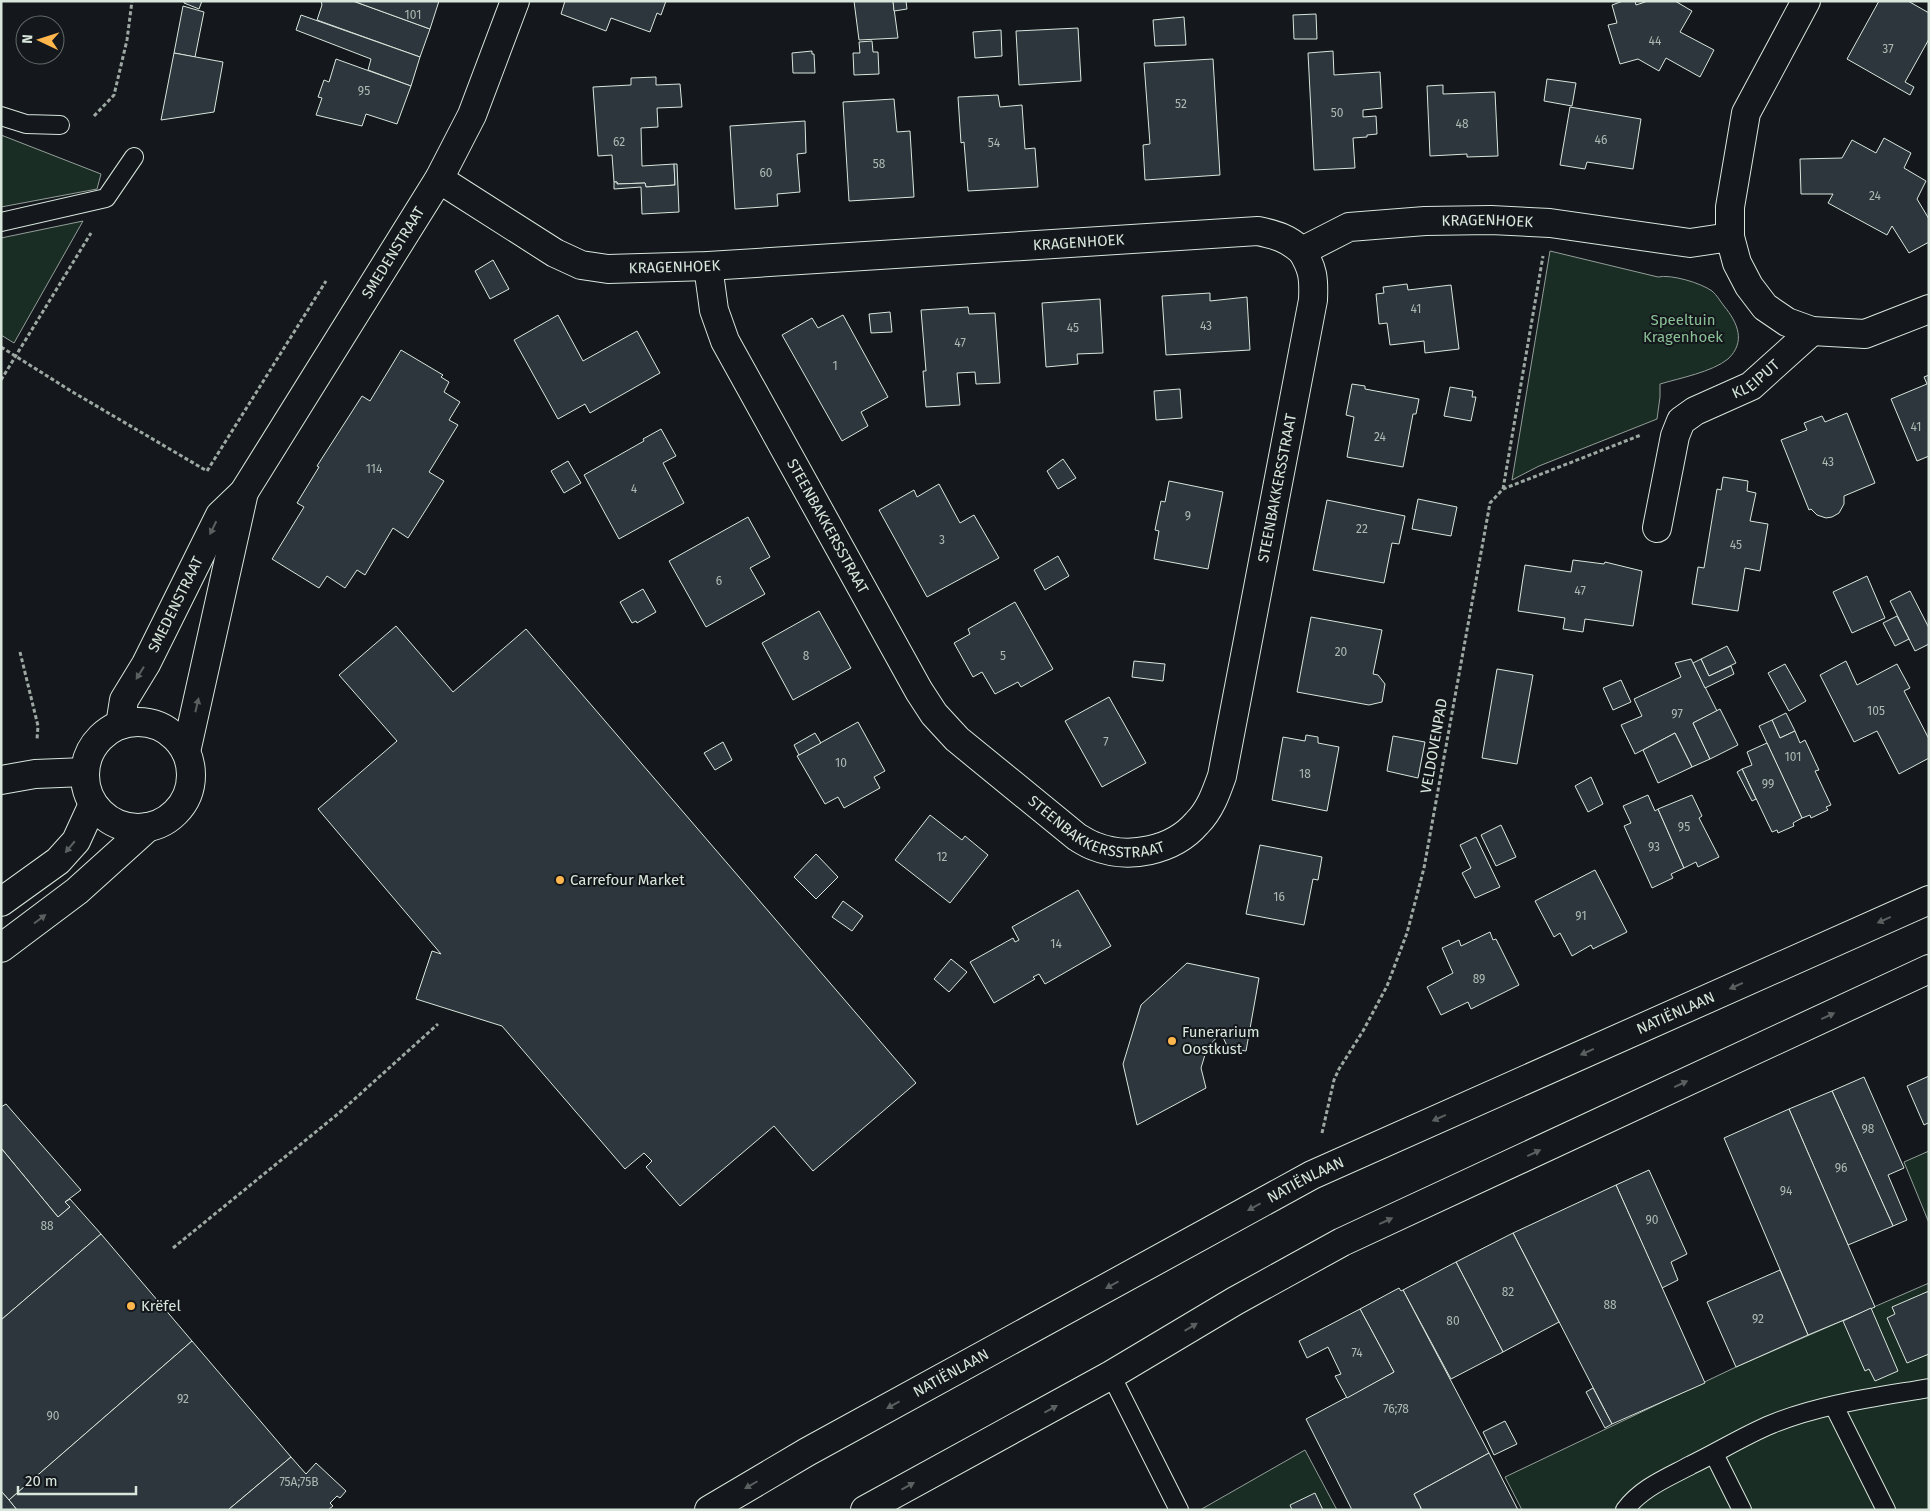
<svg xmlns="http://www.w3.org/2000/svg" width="1930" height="1511" font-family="'Fira Sans',sans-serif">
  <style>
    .green { fill: #1a2d24; stroke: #939e99 }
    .building { fill: #2c363c; stroke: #d8e6dc }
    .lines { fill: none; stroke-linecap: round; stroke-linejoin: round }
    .service-casing { stroke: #d8e6dc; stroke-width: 20 }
    .minor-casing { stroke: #d8e6dc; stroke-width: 30 }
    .primary-casing { stroke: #d8e6dc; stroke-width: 30 }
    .path { stroke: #9da8a2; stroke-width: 3; stroke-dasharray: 4 2.5; stroke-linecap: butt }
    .service { stroke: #14181c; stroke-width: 18 }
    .minor { stroke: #14181c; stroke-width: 28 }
    .primary { stroke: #14181c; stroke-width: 28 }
    .oneway { fill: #59605f }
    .poi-dot { fill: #ffb74d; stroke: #14181c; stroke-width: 2 }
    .labels { text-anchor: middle; stroke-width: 4; stroke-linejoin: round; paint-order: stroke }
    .number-label { font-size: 12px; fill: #adbab4 }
    .street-label { font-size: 15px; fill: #d8e6dc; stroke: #14181c }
    .park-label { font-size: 15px; fill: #8ac095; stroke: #14181c }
    .poi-label { font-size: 15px; fill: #d8e6dc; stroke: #14181c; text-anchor: start }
  </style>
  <rect width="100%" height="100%" fill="#14181c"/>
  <g class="green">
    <path d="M1 135 101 174 97 189 1 207Z"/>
    <path d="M83 221 14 343 1 335V238Z"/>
    <path d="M1550 251 1658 277C1671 274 1701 283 1712 291 1717 295 1720 301 1724 306 1738 323 1746 342 1728 359 1712 372 1680 378 1660 384V397L1657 419 1539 466 1512 480Z"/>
    <path d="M1929 1151V1223L1904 1162Z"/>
    <path d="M1929 1283V1510H1522L1505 1477 1736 1367Z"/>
    <path d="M1305 1450 1337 1510H1200Z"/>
  </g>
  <g class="building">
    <path d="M184 1H202L199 9 184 3Z"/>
    <path d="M321 1H353L430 29 420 57 317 20 322 5Z"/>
    <path d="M353 1H439L430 29Z"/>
    <path d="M565 1H666L661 15 657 13 650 32 611 18 606 31 561 14Z"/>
    <path d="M854 1H893L898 38 859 40Z"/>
    <path d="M893 1H906L907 9 894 11Z"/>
    <path d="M1623 1H1635L1636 5 1648 1H1675L1692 11 1680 32 1714 50 1700 77 1666 58 1659 71 1638 59 1620 64 1608 25 1617 23 1612 5Z"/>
    <path d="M1879 1H1908L1929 13V39L1905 82 1914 87 1910 95 1847 59Z"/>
    <path d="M183 6 204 12 195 57 174 53Z"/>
    <path d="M1316 14 1317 39H1294L1293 15Z"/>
    <path d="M301 15 420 57 411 86 368 70 371 59 296 30Z"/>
    <path d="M1184 17 1186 45 1155 46 1153 20Z"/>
    <path d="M1078 28 1081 81 1019 85 1016 31Z"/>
    <path d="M1001 30 1002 56 975 58 973 32Z"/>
    <path d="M872 41 873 52H878L879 74 854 75 853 53H860L859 42Z"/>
    <path d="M812 51V54H814L815 73H793L792 53Z"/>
    <path d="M1333 51 1334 75 1380 72 1382 108 1363 110V117L1376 116 1377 134 1367 135V137L1353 138 1355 168 1314 170 1308 53Z"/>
    <path d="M174 53 223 62 214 112 161 120Z"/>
    <path d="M336 59 411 86 397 124 366 114 362 126 316 115 322 98 318 97 324 80 329 82Z"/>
    <path d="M1213 59 1220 175 1145 180 1143 145 1150 144 1144 63Z"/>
    <path d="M656 77V85L680 84 682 107 657 108 658 127 641 128 642 166 674 164 675 185 646 187 645 183 617 184V182H614L612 155 598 156 593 87 631 85V78Z"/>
    <path d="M1547 79 1576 83 1572 106 1544 101Z"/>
    <path d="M1443 85V94L1495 92 1498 156 1467 157V154L1430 156 1427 86Z"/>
    <path d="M998 95 1000 107 1022 105 1025 149 1035 148 1038 187 968 191 964 142 961 143 958 97Z"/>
    <path d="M894 99 897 132 910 131 914 197 849 201 843 102Z"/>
    <path d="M1570 107 1641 119 1633 169 1587 162 1585 169 1560 165Z"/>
    <path d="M805 121 806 153 797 154 800 192 777 194 778 206 735 209 730 126Z"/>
    <path d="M1884 138 1911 153 1904 168 1926 181 1917 199 1929 219V242L1909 253 1892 226 1887 235 1828 203 1833 194H1801L1800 159 1842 158 1852 140 1876 153Z"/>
    <path d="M674 164H677L679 212 642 214 641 187 614 189V182H617V184L645 183 646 187 675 185Z"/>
    <path d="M493 260 509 289 490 299 475 271Z"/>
    <path d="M1407 284 1408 290 1451 285 1459 349 1425 353 1424 341 1390 345 1387 323 1379 324 1376 294 1384 293 1383 287Z"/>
    <path d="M1210 293V301L1247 297 1250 350 1166 355 1162 296Z"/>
    <path d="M1100 299 1103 353 1077 354 1078 364 1046 367 1042 303Z"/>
    <path d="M968 307 969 314 995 313 1000 383 976 384 975 372 957 373 960 405 926 407 923 371H926L921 310Z"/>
    <path d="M890 312 892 332 871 333 869 314Z"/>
    <path d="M558 315 583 361 637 331 660 373 590 413 585 404 558 419 514 340Z"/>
    <path d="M843 315 888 397 861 412 868 426 842 441 782 335 812 318 818 328Z"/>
    <path d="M401 350 443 375 441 377 449 382 444 392 460 402 449 420 458 425 429 472 444 481 408 538 393 528 365 575 357 570 345 588 327 576 319 588 272 559 304 507 297 503 319 467 317 466 362 396 370 401Z"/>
    <path d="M1929 375V456L1917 461 1891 399 1927 384 1924 377Z"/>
    <path d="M1352 384 1365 386V389L1419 399 1416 414H1413L1403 467 1347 457 1354 417 1346 415Z"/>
    <path d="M1450 387 1473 391 1472 397H1476L1471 421 1444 416Z"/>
    <path d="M1180 389 1182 418 1156 420 1154 391Z"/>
    <path d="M1847 413 1875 483 1844 496V504L1839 513 1832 517 1826 518 1817 515 1811 509 1809 510 1781 440 1807 430 1804 423 1822 416 1825 422Z"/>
    <path d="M661 429 676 456 663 463 684 503 619 539 584 475 644 441 643 439Z"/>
    <path d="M1063 459 1076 478 1058 489 1047 471Z"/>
    <path d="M568 461 581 483 564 493 551 471Z"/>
    <path d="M1723 477 1748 481 1747 491 1756 493 1750 521 1768 524 1760 571 1745 568 1738 611 1692 604 1698 567 1704 568 1717 489 1721 490Z"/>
    <path d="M1169 481 1223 492 1208 569 1154 559 1159 531 1155 530 1161 501 1165 502Z"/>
    <path d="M939 484 960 523 974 515 999 558 927 597 879 510 914 490 917 497Z"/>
    <path d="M1418 499 1457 507 1451 536 1412 529Z"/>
    <path d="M1327 500 1405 516 1399 544 1392 543 1384 583 1313 570Z"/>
    <path d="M748 517 770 557 750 568 765 594 706 627 669 561Z"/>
    <path d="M1058 556 1069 576 1045 590 1034 570Z"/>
    <path d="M1573 560 1604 564 1605 562 1642 571 1633 626 1585 619 1583 632 1563 629 1565 618 1518 611 1525 565 1571 572Z"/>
    <path d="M1867 576 1885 618 1852 633 1833 592Z"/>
    <path d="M643 589 656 612 637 623 636 621 632 623 620 602Z"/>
    <path d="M1910 591 1929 628V644L1915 651 1890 601Z"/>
    <path d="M1015 602 1053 669 1021 687 1018 682 995 694 982 672 973 677 954 643 970 634 968 629Z"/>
    <path d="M819 611 851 668 793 700 762 643Z"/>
    <path d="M1897 616 1909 639 1895 646 1883 623Z"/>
    <path d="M1311 617 1382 630 1373 674 1378 675 1385 684 1382 702 1369 705 1297 692Z"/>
    <path d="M396 626 453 692 526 629 916 1083 813 1171 774 1126 680 1206 646 1167 652 1161 644 1153 625 1169 502 1026 416 999 432 951 441 954 318 809 397 741 339 675Z"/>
    <path d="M1727 646 1736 663 1709 676 1701 659Z"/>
    <path d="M1691 659 1717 711 1693 723 1710 759 1692 767 1675 733 1635 754 1621 725 1642 716 1634 699 1681 677 1675 663Z"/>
    <path d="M1701 659 1709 676 1731 666 1734 674 1705 688 1693 663Z"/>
    <path d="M1134 661 1165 664 1163 681 1132 677Z"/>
    <path d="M1846 661 1857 685 1897 664 1910 688 1904 691 1929 739V758L1899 774 1877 731 1854 742 1820 675Z"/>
    <path d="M1785 664 1806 701 1789 711 1768 673Z"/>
    <path d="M1497 669 1533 675 1517 764 1482 758Z"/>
    <path d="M1621 680 1631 702 1613 710 1603 688Z"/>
    <path d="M1109 697 1146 763 1102 787 1065 721Z"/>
    <path d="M1720 709 1738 745 1710 759 1693 723Z"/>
    <path d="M1786 713 1795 731 1780 738 1772 720Z"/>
    <path d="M1772 720 1780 738 1795 731 1800 743 1805 740 1819 770 1815 771 1831 805 1826 807 1828 810 1811 818 1810 815 1802 818 1759 726Z"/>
    <path d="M858 722 885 771 874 777 880 788 844 808 838 797 825 804 797 756Z"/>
    <path d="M815 733 821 743 799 755 794 745Z"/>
    <path d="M1675 733 1692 767 1658 783 1643 750Z"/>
    <path d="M1306 735 1318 737V743L1339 747 1327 811 1272 800 1283 737 1305 741Z"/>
    <path d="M1393 736 1425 742 1418 778 1387 771Z"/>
    <path d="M723 742 732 760 715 770 704 753Z"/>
    <path d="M1767 743 1802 818 1793 823 1794 826 1778 833 1777 830 1772 832 1742 769 1752 765 1747 752Z"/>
    <path d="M1742 769 1756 799 1752 801 1737 772Z"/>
    <path d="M1591 777 1603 804 1588 812 1575 786Z"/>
    <path d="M1648 795 1655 811 1658 809 1684 868 1671 874 1673 878 1652 888 1624 826 1631 823 1623 806Z"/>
    <path d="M1692 795 1702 816 1699 818 1719 857 1698 867 1696 862 1684 868 1658 809Z"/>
    <path d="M930 815 962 840 965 836 988 855 950 903 895 860Z"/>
    <path d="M1501 825 1516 857 1496 866 1481 835Z"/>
    <path d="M1476 837 1500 887 1475 898 1462 873 1471 868 1460 845Z"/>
    <path d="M1260 845 1322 857 1318 880 1313 879 1304 925 1246 914Z"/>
    <path d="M816 854 838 877 816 899 794 877Z"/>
    <path d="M1595 870 1627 932 1593 949 1591 945 1572 956 1560 933 1554 937 1535 901Z"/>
    <path d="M1078 890 1111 946 1045 984 1039 974 1033 977 1035 979 994 1003 970 962 1013 938 1015 942 1019 940 1012 927Z"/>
    <path d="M843 901 863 916 852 931 832 917Z"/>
    <path d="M1490 932 1493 940 1496 939 1519 985 1471 1009 1468 1002 1441 1015 1427 987 1453 973 1442 948 1459 940 1461 946Z"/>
    <path d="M951 959 967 972 949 992 934 979Z"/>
    <path d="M1187 963 1259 978 1246 1051 1228 1048 1221 1033 1207 1048 1201 1068 1206 1088 1137 1125 1123 1064 1141 1005Z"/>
    <path d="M1929 1076V1125L1928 1123 1924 1125 1907 1086Z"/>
    <path d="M1864 1077 1904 1168 1888 1175 1907 1220 1893 1226 1832 1091Z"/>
    <path d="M1832 1091 1893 1226 1848 1245 1789 1109Z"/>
    <path d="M6 1104 81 1190 65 1202 70 1207 58 1217 1 1148V1107Z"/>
    <path d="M1789 1109 1875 1307 1808 1335 1724 1138Z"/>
    <path d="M1 1148 58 1217 70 1207 65 1202 70 1199 101 1234 1 1320Z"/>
    <path d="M1649 1170 1687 1254 1671 1262 1678 1280 1662 1288 1616 1185Z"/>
    <path d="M1616 1185 1705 1383 1612 1424 1513 1233Z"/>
    <path d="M1513 1233 1559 1322 1503 1352 1456 1262Z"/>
    <path d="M101 1234 192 1341 9 1500 1 1491V1320Z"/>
    <path d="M1456 1262 1503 1352 1451 1379 1403 1290Z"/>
    <path d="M1780 1270 1808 1335 1736 1367 1707 1302Z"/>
    <path d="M1399 1288 1401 1291 1403 1290 1489 1453 1414 1494 1421 1508 1419 1510H1352L1306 1419 1394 1372 1360 1309Z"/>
    <path d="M1929 1291V1354L1907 1363 1887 1318 1895 1314 1892 1307Z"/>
    <path d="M1871 1308 1898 1371 1875 1381 1869 1369 1865 1371 1843 1321Z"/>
    <path d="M1360 1309 1394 1372 1347 1398 1335 1376 1341 1374 1328 1347 1307 1358 1299 1341Z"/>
    <path d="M192 1341 291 1457 228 1510H17L9 1500Z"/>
    <path d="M1593 1388 1612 1424 1605 1428 1586 1392Z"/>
    <path d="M1505 1421 1517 1444 1494 1455 1483 1432Z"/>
    <path d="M1489 1453 1518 1510H1422L1414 1494Z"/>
    <path d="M291 1457 306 1474 316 1463 346 1491 340 1498 337 1496 330 1503 333 1506 328 1510H228Z"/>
    <path d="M1 1491 9 1500 17 1510H1Z"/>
    <path d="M1315 1493 1323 1510H1292L1290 1505Z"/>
  </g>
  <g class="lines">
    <g class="service-casing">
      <g id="service">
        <path d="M1 116 26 124 60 125"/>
        <path d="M1 222 106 198 134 157"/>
        <path d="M1111 1375 1179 1510"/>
        <path d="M1834 1406 1886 1510"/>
        <path d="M1714 1454 1742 1510"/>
        <path d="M1625 1510C1641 1488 1667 1478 1691 1465 1718 1452 1745 1435 1772 1424 1821 1404 1877 1397 1929 1388"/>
      </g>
    </g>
    <g class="minor-casing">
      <g id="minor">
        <path id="s1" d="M439 179 555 253 581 265 608 269 708 266 1258 231C1277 235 1287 238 1302 251L1349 227 1425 221 1491 220 1550 223 1690 243 1730 237 1737 263 1749 286 1765 307 1787 322 1812 331 1865 334 1929 309"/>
        <path d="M1730 237V207L1746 113 1806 1"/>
        <path id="s2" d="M708 266 714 310 725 341 919 691 934 714 957 739 1077 837C1082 840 1088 844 1094 846 1128 860 1173 851 1197 823 1210 810 1216 793 1222 776L1313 300C1314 278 1313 269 1302 251"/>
        <path id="s3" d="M1657 528 1675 436 1681 421 1695 411 1751 386 1812 331"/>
        <circle cx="138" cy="775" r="53"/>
        <path id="s4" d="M120 725 124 700 146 664 220 515 244 492 439 179 472 115 515 1"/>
        <path d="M186 752 244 492"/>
        <path d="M1 780 35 774 85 772"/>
        <path d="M1 902 58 861 76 841 93 804"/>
        <path d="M1 948 77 891 148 827"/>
      </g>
    </g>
    <g class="primary-casing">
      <g id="primary">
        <path id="s5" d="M709 1510 807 1452 1312 1175 1929 900"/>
        <path d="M865 1510 1111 1375 1235 1301 1342 1242 1929 969"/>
      </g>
    </g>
    <g class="path">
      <path d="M94 116 114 95 127 40 132 1"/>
      <path d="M1 347 71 391 207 471 326 281"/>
      <path d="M1 380 91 233"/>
      <path d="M1503 489 1543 256"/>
      <path d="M20 652 38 726 37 739"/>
      <path d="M1322 1133 1334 1080 1339 1069 1363 1031 1387 986 1407 933 1424 868 1490 503 1503 489 1641 435"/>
      <path d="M173 1248 339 1113 438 1024"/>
    </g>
    <use href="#service" class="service"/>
    <use href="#minor" class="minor"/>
    <use href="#primary" class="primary"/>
  </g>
  <defs><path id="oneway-solid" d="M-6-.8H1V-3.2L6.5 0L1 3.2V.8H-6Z" transform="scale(1.25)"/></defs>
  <g class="oneway">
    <use href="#oneway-solid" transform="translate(213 528) rotate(116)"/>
    <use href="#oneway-solid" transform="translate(140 673) rotate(122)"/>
    <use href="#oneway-solid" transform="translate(197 705) rotate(-77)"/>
    <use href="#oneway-solid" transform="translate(70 847) rotate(130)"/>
    <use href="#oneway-solid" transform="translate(40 919) rotate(-37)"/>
    <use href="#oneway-solid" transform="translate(1884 920) rotate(156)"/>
    <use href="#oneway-solid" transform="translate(1736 986) rotate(156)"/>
    <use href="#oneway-solid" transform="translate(1828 1016) rotate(-25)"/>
    <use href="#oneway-solid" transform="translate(1587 1052) rotate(156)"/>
    <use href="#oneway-solid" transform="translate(1681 1084) rotate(-25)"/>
    <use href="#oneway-solid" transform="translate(1439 1118) rotate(156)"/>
    <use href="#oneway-solid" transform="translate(1534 1153) rotate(-25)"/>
    <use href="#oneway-solid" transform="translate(1254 1207) rotate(151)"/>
    <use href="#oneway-solid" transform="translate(1386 1221) rotate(-25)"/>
    <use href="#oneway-solid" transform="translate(1112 1285) rotate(151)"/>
    <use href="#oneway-solid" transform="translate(1191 1327) rotate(-31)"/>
    <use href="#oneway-solid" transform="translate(893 1405) rotate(151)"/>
    <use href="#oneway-solid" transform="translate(1051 1409) rotate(-29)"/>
    <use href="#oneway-solid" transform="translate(751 1485) rotate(150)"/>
    <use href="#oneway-solid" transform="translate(908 1486) rotate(-29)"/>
  </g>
  <g class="poi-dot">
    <circle cx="560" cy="880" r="5"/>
    <circle cx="1172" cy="1041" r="5"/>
    <circle cx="131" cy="1306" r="5"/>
  </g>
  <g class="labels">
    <g class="number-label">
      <text x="413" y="19">101</text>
      <text x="1655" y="45">44</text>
      <text x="1888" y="53">37</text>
      <text x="364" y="95">95</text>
      <text x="1181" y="108">52</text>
      <text x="1337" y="117">50</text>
      <text x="1462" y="128">48</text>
      <text x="1601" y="144">46</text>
      <text x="619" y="146">62</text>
      <text x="994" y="147">54</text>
      <text x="879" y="168">58</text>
      <text x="766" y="177">60</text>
      <text x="1875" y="200">24</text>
      <text x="1416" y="313">41</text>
      <text x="1206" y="330">43</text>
      <text x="1073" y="332">45</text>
      <text x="960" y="347">47</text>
      <text x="835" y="370">1</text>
      <text x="1916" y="431">41</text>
      <text x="1380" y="441">24</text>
      <text x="1828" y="466">43</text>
      <text x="374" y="473">114</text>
      <text x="634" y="493">4</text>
      <text x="1188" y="520">9</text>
      <text x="1362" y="533">22</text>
      <text x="942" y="544">3</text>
      <text x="1736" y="549">45</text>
      <text x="719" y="585">6</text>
      <text x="1580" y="595">47</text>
      <text x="1341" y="656">20</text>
      <text x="806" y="660">8</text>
      <text x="1003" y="660">5</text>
      <text x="1876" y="715">105</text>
      <text x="1677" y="718">97</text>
      <text x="1106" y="746">7</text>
      <text x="1793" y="761">101</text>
      <text x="841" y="767">10</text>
      <text x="1305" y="778">18</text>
      <text x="1768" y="788">99</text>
      <text x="1684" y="831">95</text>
      <text x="1654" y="851">93</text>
      <text x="942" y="861">12</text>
      <text x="1279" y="901">16</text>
      <text x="1581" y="920">91</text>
      <text x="1056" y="948">14</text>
      <text x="1479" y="983">89</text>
      <text x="1868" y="1133">98</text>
      <text x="1841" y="1172">96</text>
      <text x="1786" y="1195">94</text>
      <text x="1652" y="1224">90</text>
      <text x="47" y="1230">88</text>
      <text x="1508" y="1296">82</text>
      <text x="1610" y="1309">88</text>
      <text x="1758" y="1323">92</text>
      <text x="1453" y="1325">80</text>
      <text x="1357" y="1357">74</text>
      <text x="183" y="1403">92</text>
      <text x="1396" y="1413">76;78</text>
      <text x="53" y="1420">90</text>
      <text x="299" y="1486">75A;75B</text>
    </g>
    <g class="street-label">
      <text dy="5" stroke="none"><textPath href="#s1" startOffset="1085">KRAGENHOEK</textPath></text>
      <text dy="5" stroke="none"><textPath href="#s1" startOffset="665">KRAGENHOEK</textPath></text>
      <text dy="5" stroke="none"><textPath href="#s4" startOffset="549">SMEDENSTRAAT</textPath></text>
      <text dy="5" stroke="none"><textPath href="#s1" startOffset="260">KRAGENHOEK</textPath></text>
      <text dy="5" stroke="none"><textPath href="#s3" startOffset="196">KLEIPUT</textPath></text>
      <text dy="5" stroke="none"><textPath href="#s2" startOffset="1172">STEENBAKKERSSTRAAT</textPath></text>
      <text dy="5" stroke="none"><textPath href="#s2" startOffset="289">STEENBAKKERSSTRAAT</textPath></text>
      <text dy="5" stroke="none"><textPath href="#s4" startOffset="134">SMEDENSTRAAT</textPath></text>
      <text transform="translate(1434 746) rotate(-80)" y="5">VELDOVENPAD</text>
      <text dy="5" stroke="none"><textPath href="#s2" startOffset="709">STEENBAKKERSSTRAAT</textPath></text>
      <text dy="5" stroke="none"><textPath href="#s5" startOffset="1088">NATIËNLAAN</textPath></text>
      <text dy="5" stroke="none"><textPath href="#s5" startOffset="682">NATIËNLAAN</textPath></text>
      <text dy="5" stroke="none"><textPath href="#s5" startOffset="278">NATIËNLAAN</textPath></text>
    </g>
    <g class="park-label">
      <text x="1683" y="325">Speeltuin<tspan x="1683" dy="17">Kragenhoek</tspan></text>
    </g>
    <g class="poi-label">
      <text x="570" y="885">Carrefour Market</text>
      <text x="1182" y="1037">Funerarium<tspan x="1182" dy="17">Oostkust</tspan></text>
      <text x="141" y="1311">Krëfel</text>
    </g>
  </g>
  <rect width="1930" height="1511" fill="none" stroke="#d8e6dc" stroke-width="5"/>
  <g transform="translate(40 40) rotate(274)"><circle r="24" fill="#14181c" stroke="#626a69"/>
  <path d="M0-4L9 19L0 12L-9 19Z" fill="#ffb74d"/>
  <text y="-8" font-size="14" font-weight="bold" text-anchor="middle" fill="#d8e6dc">N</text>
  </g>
  <path d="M18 1486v8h118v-8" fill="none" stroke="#d8e6dc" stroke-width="2.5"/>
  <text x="25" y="1486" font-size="15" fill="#d8e6dc" stroke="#14181c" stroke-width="4" paint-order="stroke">20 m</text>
</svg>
